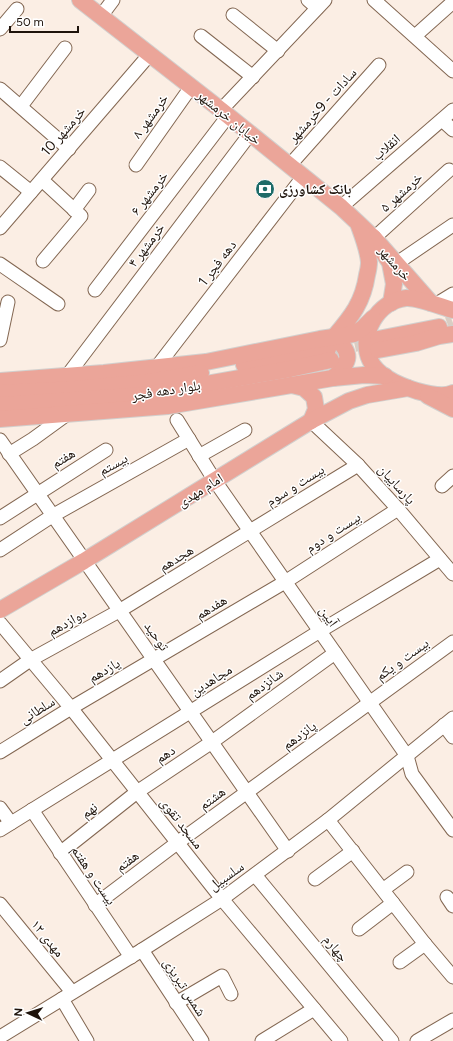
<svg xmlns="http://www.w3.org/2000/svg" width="453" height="1041" font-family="Figtree,'Noto Naskh Arabic',sans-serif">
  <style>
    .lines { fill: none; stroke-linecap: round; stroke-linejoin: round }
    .major-tunnel { stroke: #dacdc3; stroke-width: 16; stroke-dasharray: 16 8; stroke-linecap: butt }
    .minor-casing { stroke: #836752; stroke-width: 15 }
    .major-casing { stroke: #d2d0ce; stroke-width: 18 }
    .minor { stroke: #fff; stroke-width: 13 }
    .major { stroke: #eba599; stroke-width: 16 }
    .labels { text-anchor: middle; stroke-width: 3; stroke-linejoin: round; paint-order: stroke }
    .street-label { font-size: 14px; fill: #1e130b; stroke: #fff }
    .poi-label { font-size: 14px; font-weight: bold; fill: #1e130b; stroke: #fff; text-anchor: start }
  </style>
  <rect width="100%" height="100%" fill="#fbeee4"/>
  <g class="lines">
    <g class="major-tunnel">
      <path d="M448 325 453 323"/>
      <path d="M331 349 378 339"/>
    </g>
    <g class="minor-casing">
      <g id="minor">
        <path d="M308 0 317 8"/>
        <path d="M374 0 453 71"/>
        <path d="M233 15 278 51"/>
        <path d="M101 16 113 0"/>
        <path d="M0 29 17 9"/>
        <path d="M201 36 253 77"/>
        <path d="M415 36 453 2"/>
        <path d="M0 89 69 149"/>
        <path d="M21 106 65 48"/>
        <path d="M221 110 325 0"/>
        <path d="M442 120 453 130"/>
        <path d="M136 165 191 87"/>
        <path d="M289 166 379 65"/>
        <path d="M0 167 31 192"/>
        <path d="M42 180 81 216 43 261"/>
        <path d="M341 207 453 110"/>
        <path d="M74 210 89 190"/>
        <path d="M0 228 150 54"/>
        <path d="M374 238 449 170"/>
        <path d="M397 263 453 225"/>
        <path d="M0 264 58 304"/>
        <path d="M95 290 228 116"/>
        <path d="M435 305 453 294"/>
        <path d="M0 340 8 302"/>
        <path d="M156 368 303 177"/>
        <path d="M67 376 250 134"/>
        <path d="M177 420 215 481 407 756 412 774 453 830"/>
        <path d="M311 421 358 465 398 509 453 574"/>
        <path d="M0 440 288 851"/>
        <path d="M9 454 33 439 66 415"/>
        <path d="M199 456 245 430"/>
        <path d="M442 486 453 476"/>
        <path d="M0 518 106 450"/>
        <path d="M0 550 52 516 189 439"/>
        <path d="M0 623 71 708 222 899 341 1041"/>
        <path d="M0 681 30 660 119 611 358 465"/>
        <path d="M444 725 453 737"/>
        <path d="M0 752 71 708 285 582 398 509"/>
        <path d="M0 808 11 823"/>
        <path d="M32 810 131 957"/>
        <path d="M328 820 425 944 453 977"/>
        <path d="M0 830 320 631 440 559"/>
        <path d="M60 853 137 792 212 742 335 653"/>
        <path d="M255 875 392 1041"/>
        <path d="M315 879 353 851"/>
        <path d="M384 889 407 872"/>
        <path d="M447 897 453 906"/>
        <path d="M0 904 72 992"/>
        <path d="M95 905 177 843 453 642"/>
        <path d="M359 929 393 903"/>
        <path d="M142 950 202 1041"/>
        <path d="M400 962 425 944"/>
        <path d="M62 999 87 1041"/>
        <path d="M176 1003 222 976 231 994"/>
        <path d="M0 1037 142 950 222 899 328 820 453 718"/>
        <path d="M262 1041 314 1009"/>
        <path d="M417 1041 453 1020"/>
      </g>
    </g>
    <g class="major-casing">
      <g id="major">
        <path d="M80 0 221 110 341 207 374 238"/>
        <path d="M391 303 394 284 390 263 374 238 431 303"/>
        <path d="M453 310C442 307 417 297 406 298 378 301 358 334 370 360 377 376 401 386 417 391 428 394 443 398 453 393"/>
        <path d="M378 339 439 327"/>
        <path d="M378 350 416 343 439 336 453 334"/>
        <path d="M244 365 328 349"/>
        <path d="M333 378C351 362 353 353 334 337 352 316 363 302 367 275 368 271 369 266 369 262 368 250 363 237 359 226"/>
        <path d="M0 381 104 373 206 362 320 339 354 334 363 328 373 318"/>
        <path d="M292 385 304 388 314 397 316 409 311 421"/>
        <path d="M0 393 75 389 149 382 201 373"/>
        <path d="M428 396 453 409"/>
        <path d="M0 405 144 395 290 369 331 360"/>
        <path d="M0 419 168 406 333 378 364 375 385 376"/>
        <path d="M0 610 84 561 311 421 349 401 367 395 408 388"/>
      </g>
    </g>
    <use href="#minor" class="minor"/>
    <use href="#major" class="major"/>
  </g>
  <defs>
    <g id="bank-disc" transform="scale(1)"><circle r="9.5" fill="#1e6b68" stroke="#fff"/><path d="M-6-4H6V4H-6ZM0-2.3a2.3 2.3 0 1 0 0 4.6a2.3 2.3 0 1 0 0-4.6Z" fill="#fff"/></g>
  </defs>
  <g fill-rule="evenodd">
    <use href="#bank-disc" x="265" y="189"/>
  </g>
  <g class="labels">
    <g class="street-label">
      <text transform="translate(322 105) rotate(-48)" y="5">سادات - 9خرمشهر</text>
      <text transform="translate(150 116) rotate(-54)" y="5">خرمشهر ۸</text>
      <text transform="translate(229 117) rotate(39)" y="5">خیابان خرمشهر</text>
      <text transform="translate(63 131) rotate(-49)" y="5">خرمشهر 10</text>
      <text transform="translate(386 147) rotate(-41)" y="5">انقلاب</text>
      <text transform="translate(401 192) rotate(-42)" y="5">خرمشهر ۵</text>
      <text transform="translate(149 193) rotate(-52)" y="5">خرمشهر ۶</text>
      <text transform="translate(146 245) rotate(-53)" y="5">خرمشهر ۴</text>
      <text transform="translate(217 263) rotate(-53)" y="5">دهه فجر 1</text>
      <text transform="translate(395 263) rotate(49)" y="5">خرمشهر</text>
      <text transform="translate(166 390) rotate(-9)" y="5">بلوار دهه فجر</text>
      <text transform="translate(63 458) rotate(-32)" y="5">هفتم</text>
      <text transform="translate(113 464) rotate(-29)" y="5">بیستم</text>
      <text transform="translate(397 484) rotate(48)" y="5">پارساییان</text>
      <text transform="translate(295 485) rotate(-32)" y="5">بیست و سوم</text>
      <text transform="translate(200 490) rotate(-32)" y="5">امام مهدی</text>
      <text transform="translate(333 532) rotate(-33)" y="5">بیست و دوم</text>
      <text transform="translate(176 558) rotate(-31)" y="5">هجدهم</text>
      <text transform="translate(211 607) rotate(-31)" y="5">هفدهم</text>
      <text transform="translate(329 616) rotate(55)" y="5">آیین</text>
      <text transform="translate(67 622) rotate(-29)" y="5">دوازدهم</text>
      <text transform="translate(157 636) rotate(55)" y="5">توحید</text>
      <text transform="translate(402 659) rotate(-36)" y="5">بیست و یکم</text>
      <text transform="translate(104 670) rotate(-30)" y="5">یازدهم</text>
      <text transform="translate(211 680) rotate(-32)" y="5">مجاهدین</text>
      <text transform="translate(264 684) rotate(-36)" y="5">شانزدهم</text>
      <text transform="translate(37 710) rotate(-32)" y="5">سلطانی</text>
      <text transform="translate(299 735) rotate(-36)" y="5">پانزدهم</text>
      <text transform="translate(165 754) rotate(-34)" y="5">دهم</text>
      <text transform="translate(212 798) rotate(-36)" y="5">هشتم</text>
      <text transform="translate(89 810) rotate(-38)" y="5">نهم</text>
      <text transform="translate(182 823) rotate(52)" y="5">مسجد تقوی</text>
      <text transform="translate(127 861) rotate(-37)" y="5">هفتم</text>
      <text transform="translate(94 875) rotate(56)" y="5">بیست و هفتم</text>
      <text transform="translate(226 876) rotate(-35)" y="5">سلسبیل</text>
      <text transform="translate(48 938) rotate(51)" y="5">مهدی ۱۲</text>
      <text transform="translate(336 948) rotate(51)" y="5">چهارم</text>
      <text transform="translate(185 987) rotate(57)" y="5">شمس تبریزی</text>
    </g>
    <g class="poi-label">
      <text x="279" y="194">بانک کشاورزی</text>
    </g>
  </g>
  <g transform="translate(28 1013) rotate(274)" stroke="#ffffff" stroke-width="3" paint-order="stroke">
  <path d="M0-3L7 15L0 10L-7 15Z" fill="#1e130b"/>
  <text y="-6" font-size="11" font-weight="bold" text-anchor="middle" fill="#1e130b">N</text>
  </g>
  <path d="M10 26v6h68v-6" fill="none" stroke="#1e130b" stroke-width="2"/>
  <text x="16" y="26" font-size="12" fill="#1e130b" stroke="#ffffff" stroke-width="3" paint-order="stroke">50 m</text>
</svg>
